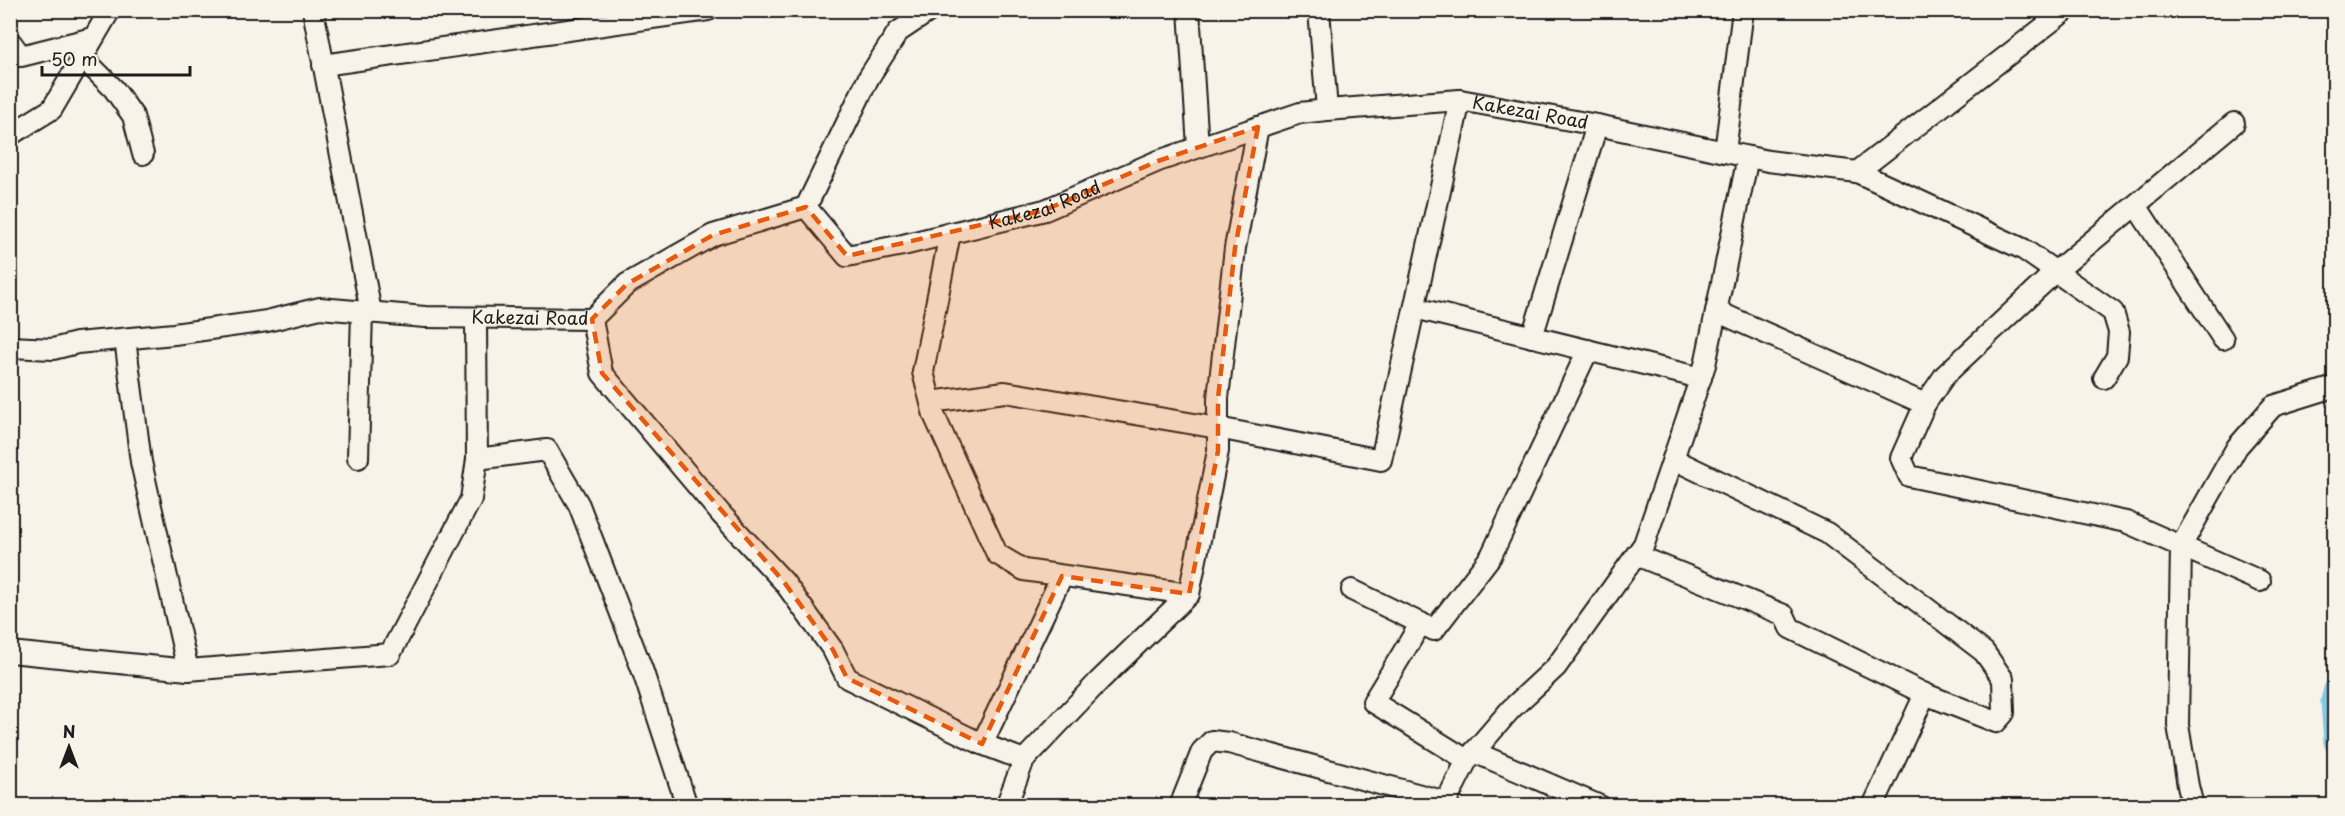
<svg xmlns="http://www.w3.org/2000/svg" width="2345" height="816" font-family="'Playpen Sans',sans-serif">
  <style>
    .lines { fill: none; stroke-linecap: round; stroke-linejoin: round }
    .canal { stroke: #82c7e3; stroke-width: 21 }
    .minor-casing { stroke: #1c1c1c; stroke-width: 24 }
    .minor { stroke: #f7f3e8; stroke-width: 20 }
    .marked { fill: #e8590c; fill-opacity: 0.2; stroke: #e8590c; stroke-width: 4.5; stroke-dasharray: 12 8; stroke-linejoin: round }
    .labels { text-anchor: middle; stroke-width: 5; stroke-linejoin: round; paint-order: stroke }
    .street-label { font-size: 18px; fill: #1c1c1c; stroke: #f7f3e8 }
  </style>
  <rect width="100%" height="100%" fill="#f7f3e8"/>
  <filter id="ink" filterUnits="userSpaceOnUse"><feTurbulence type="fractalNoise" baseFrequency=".0167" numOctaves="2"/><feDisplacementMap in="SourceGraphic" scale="12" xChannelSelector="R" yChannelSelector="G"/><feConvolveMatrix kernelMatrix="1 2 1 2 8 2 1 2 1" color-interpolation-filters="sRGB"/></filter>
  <g filter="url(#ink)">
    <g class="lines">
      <path class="canal" d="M2334 689 2331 701 2334 742"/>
      <g class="minor-casing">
        <g id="minor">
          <path d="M313 10 371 312"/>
          <path d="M1189 10 1198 147"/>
          <path d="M1319 10 1327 110"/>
          <path d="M10 41 21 56 93 38"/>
          <path d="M82 57 114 89 133 116 143 154"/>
          <path d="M323 65 708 10"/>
          <path d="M2234 123 2055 272 1945 375 1925 404 1901 458 1909 476 2126 522 2260 581"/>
          <path d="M10 135 52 109 110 10"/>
          <path d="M1725 152 1743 10"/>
          <path d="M1857 172 2023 249 2113 312 2119 332 2117 356 2104 378"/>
          <path d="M806 207 869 77 898 32 931 10"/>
          <path d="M2137 207 2223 339"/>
          <path d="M950 233 923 372 934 415 997 554 1024 570 1189 594"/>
          <path d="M1415 308 1701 378"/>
          <path d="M1716 311 1925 404"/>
          <path d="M592 319 602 373 721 514 784 582 833 650 847 678 982 744 1024 760"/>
          <path d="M1532 337 1597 125"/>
          <path d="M125 339 141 462 188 670"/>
          <path id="s1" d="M10 347 53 349 77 343 174 334 267 321 320 308 425 317 592 319 627 284 713 235 806 207 847 256 903 245 1045 210 1158 161 1300 113 1327 110 1460 100 1597 125 1768 161 1857 172 2066 10"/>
          <path d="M931 402 1005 392 1218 428 1381 460 1460 100"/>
          <path d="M358 458 362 312"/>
          <path d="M477 459 547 450 579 505 642 669 687 806"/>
          <path d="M1636 555 1784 615 1790 628 1925 694 1996 722 2004 713 2003 679 1984 652 1925 607 1827 533 1673 459"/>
          <path d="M1352 590 1434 630 1491 556 1588 350"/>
          <path d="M1421 623 1373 702 1467 760"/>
          <path d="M10 652 188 670 390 654 471 499 477 459 476 318"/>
          <path d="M982 744 1062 576"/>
          <path d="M1474 752 1600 806"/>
          <path d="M1006 806 1024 760 1099 681 1189 594 1218 451V398L1235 248 1258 127"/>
          <path d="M1180 806 1202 751 1212 741 1229 743 1446 802"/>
          <path d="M1444 806 1467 760 1511 709 1556 667 1644 544 1705 365 1748 157"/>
          <path d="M1873 806 1925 694"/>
          <path d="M2193 806 2188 786 2178 725 2181 546 2237 447 2273 406 2334 387"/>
        </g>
      </g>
      <use href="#minor" class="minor"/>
    </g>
  </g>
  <path class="marked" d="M1258 127 1235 248 1218 398V451L1189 594 1062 576 982 744 847 678 833 650 784 582 602 373 592 319 627 284 713 235 806 207 847 256 1045 210 1158 161Z"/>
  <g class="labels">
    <g class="street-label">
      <text dy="6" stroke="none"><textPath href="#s1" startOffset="1604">Kakezai Road</textPath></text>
      <text dy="6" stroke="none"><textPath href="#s1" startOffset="1100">Kakezai Road</textPath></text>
      <text dy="6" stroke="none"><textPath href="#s1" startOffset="524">Kakezai Road</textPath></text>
    </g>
  </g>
  <rect width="2345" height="816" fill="none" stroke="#f7f3e8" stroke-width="36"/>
  <rect x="18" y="18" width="2309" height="780" fill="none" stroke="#1c1c1c" stroke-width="2" filter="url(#ink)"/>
  <g transform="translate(69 747)" stroke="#f7f3e8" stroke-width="4.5" paint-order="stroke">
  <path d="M0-4.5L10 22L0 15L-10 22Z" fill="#1c1c1c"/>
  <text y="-9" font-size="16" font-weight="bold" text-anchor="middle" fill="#1c1c1c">N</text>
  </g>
  <path d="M42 66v9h148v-9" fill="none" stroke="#1c1c1c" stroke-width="3"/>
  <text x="51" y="66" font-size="18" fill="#1c1c1c" stroke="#f7f3e8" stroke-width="4.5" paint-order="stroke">50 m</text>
</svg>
